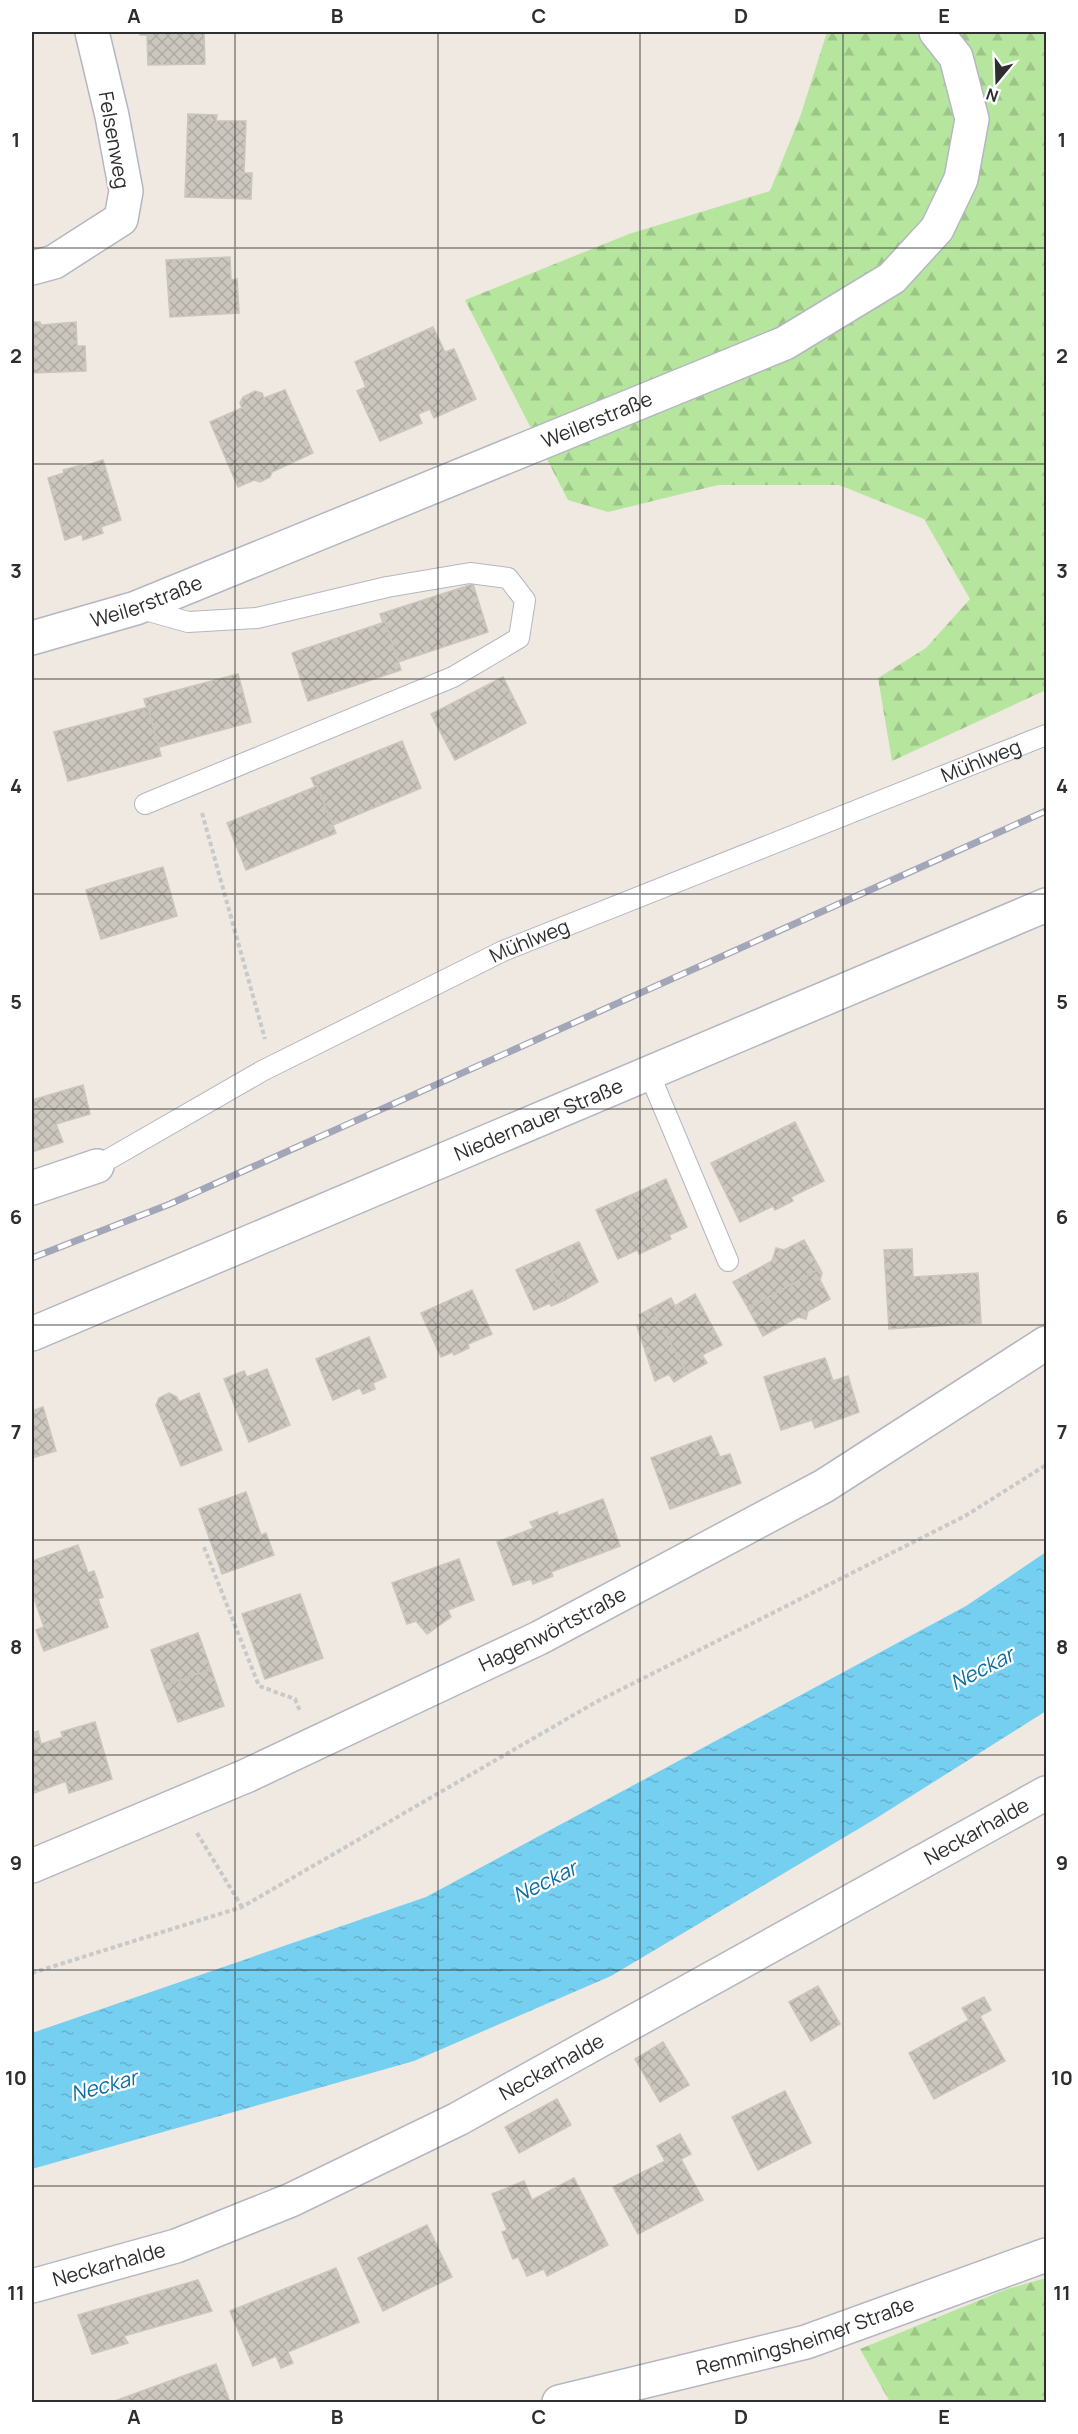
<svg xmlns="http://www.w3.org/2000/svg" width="1078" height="2434" font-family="Manrope,sans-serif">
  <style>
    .forest { fill: url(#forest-firs) }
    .water { fill: url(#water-ripples) }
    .building { fill: url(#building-cross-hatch); stroke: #cbc5ba; stroke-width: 1.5 }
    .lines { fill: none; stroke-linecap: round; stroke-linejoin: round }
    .lane-casing { stroke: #b4b7c1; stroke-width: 22 }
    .street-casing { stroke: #b4b7c1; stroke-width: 36 }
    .secondary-casing { stroke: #b4b7c1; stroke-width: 36 }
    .path { stroke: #c9c9c9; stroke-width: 4; stroke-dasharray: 4.5 3; stroke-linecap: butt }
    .lane { stroke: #fff; stroke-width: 20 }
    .street { stroke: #fff; stroke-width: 33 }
    .secondary { stroke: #fff; stroke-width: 33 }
    .rail-casing { stroke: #a3a6b8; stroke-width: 7 }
    .rail { stroke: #fff; stroke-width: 4.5; stroke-dasharray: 14; stroke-linecap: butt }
    .grid { fill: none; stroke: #2e2e2e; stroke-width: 1.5; stroke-opacity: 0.55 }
    .labels { text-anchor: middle; stroke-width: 4.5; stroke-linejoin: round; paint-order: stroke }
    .street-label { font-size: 20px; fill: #2e2e2e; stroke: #fff }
    .water-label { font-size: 21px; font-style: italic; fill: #0d6fa3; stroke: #fff }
    .neatline { fill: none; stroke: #2e2e2e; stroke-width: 2 }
    .grid-label { font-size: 20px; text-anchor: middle; font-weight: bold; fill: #2e2e2e }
  </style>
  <defs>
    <pattern id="forest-firs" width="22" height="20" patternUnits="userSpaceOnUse" patternTransform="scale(1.5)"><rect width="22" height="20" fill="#b6e59e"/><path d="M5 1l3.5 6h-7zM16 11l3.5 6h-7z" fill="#9dc588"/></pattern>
    <pattern id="water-ripples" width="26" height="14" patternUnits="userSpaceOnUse" patternTransform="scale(1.5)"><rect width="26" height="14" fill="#75cff0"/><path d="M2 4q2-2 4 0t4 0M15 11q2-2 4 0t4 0" fill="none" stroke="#66b2ce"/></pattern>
    <pattern id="building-cross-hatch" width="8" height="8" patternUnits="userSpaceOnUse" patternTransform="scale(1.5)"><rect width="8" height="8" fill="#cbc7bf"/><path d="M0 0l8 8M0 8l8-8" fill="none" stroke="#afaba4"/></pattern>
  </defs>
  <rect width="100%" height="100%" fill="#efe9e1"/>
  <g class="forest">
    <path d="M827 32H1046V690L892 761 878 678 926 648 970 599 924 519 839 485H718L608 512 568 500 465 300 629 234 770 191 801 114Z"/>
    <path d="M1046 2278V2402H890L860 2349 1007 2289Z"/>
  </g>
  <path class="water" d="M1046 1552V1711L875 1819 611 1976 414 2061 32 2169V2033L426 1897 966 1606Z"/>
  <g class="building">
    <path d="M140 32H204L205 64 148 65 147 35H140Z"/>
    <path d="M188 114 217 115 216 121H246L244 173H252L251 199 185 197Z"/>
    <path d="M230 257 231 280 237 279 239 313 170 317 166 260Z"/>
    <path d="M32 322H40L41 325 76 322 77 346H85L86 371 32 373Z"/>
    <path d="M433 327 445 352 454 349 476 399 434 418 430 409 418 414 422 423 380 441 357 391 366 387 355 362Z"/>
    <path d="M285 390 313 453 272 472 270 477 260 482 254 480 238 487 210 422 242 408 240 403 243 397 255 391 262 393 264 398Z"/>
    <path d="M103 460 121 520 101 527 103 533 83 540 82 534 65 540 48 478 64 473 63 470 82 465V467Z"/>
    <path d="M473 584 488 632 398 662 385 622 383 623 380 614Z"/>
    <path d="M385 622 401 670 308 701 292 653Z"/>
    <path d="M238 674 251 722 159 747 144 699Z"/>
    <path d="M503 677 526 723 455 760 431 714Z"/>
    <path d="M148 707 161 756 68 781 54 732Z"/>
    <path d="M402 741 421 788 333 825 317 786 315 787 311 778Z"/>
    <path d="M317 786 336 833 246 870 227 823Z"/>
    <path d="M163 867 177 916 101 939 86 890Z"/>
    <path d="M83 1085 90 1114 56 1124 63 1142 32 1152V1100Z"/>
    <path d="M795 1122 824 1181 791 1197 793 1201 775 1210 773 1206 740 1222 711 1163Z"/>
    <path d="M666 1179 687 1227 669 1235 671 1239 654 1247 631 1195Z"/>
    <path d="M631 1195 654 1247 639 1254 637 1250 618 1259 596 1210Z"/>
    <path d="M804 1240 820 1269 748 1308 733 1282 772 1261 776 1248 784 1250Z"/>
    <path d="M579 1242 598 1282 565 1300 545 1257Z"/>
    <path d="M912 1249 913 1277 978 1273 981 1323 889 1329 884 1250Z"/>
    <path d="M545 1257 565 1300 551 1306 550 1303 534 1310 516 1270Z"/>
    <path d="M820 1269 822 1273 820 1280 830 1299 808 1311 806 1319 798 1317 763 1336 748 1308Z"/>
    <path d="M472 1290 492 1334 468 1344 469 1348 454 1355 453 1352 441 1357 421 1313Z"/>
    <path d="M695 1294 722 1345 702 1355 707 1363 687 1374 652 1308 671 1298 675 1306Z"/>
    <path d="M652 1308 687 1374 674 1382 669 1374 655 1381 637 1326 642 1323 639 1315Z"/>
    <path d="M369 1337 386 1377 373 1383 375 1389 363 1394 360 1388 333 1400 316 1359Z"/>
    <path d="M825 1358 833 1381 848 1376 859 1412 815 1428 812 1420 781 1430 764 1377Z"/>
    <path d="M267 1369 290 1425 249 1442 224 1379 244 1371 247 1377Z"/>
    <path d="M169 1393 177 1397 179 1402 199 1393 222 1450 181 1466 156 1405 159 1398Z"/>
    <path d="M43 1407 56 1451 32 1458V1411Z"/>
    <path d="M711 1436 720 1457 730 1454 741 1483 670 1509 651 1458Z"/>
    <path d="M246 1492 261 1535 266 1533 274 1555 222 1574 199 1509Z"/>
    <path d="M603 1499 620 1546 551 1572 553 1576 533 1584 531 1579 513 1585 497 1542 534 1528 530 1522 557 1512 558 1516Z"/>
    <path d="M78 1545 88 1573 94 1571 103 1597 98 1599 108 1627 44 1651 36 1630 44 1627 32 1592V1561Z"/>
    <path d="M459 1559 474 1600 448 1610 451 1617 427 1634 416 1621 407 1624 392 1583Z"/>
    <path d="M300 1594 323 1658 265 1679 242 1614Z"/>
    <path d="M198 1633 211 1669 164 1686 151 1650Z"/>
    <path d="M211 1669 224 1706 178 1722 164 1686Z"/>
    <path d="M95 1722 112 1779 69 1793 66 1781 32 1794V1733L38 1731 41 1744 63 1737 61 1732Z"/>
    <path d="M818 1986 840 2024 811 2041 789 2002Z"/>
    <path d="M984 1997 991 2010 980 2016 1005 2061 934 2099 909 2053 969 2020 962 2008Z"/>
    <path d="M663 2042 689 2085 660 2102 635 2059Z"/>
    <path d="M785 2091 811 2143 758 2170 732 2117Z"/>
    <path d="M557 2099 571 2125 519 2153 505 2127Z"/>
    <path d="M680 2134 691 2154 681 2159 703 2200 638 2234 613 2187 665 2161 657 2146Z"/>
    <path d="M574 2178 608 2245 547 2276 544 2269 527 2276 518 2257 513 2259 502 2232 507 2230 492 2194 524 2181 532 2200Z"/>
    <path d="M427 2225 452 2277 383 2311 358 2258Z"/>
    <path d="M336 2268 359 2322 288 2352 293 2363 281 2368 276 2356 253 2366 230 2311Z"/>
    <path d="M198 2280 212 2311 124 2336 128 2343 92 2354 78 2315Z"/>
    <path d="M216 2364 230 2402H112Z"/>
  </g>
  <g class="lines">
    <g class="lane-casing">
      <g id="lane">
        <path d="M138 608 188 622 257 618 387 587 470 573 508 578 525 600 519 638 453 677 145 804"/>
        <path d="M649 1073 728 1261"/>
        <path id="s1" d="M97 1166 262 1071 503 951 1046 735"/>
      </g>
    </g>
    <g class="street-casing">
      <g id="street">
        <path d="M32 268 54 262 121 219 126 191 112 116 92 32"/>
        <path id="s2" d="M32 638 136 608 785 343 892 278 937 229 961 179 972 119 956 57 936 32"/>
        <path d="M32 1188 97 1166"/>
        <path id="s3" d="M32 1866 246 1776 539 1638 824 1486 1046 1343"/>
        <path id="s4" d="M32 2286 176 2246 291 2200 458 2119 1046 1793"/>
      </g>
    </g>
    <g class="secondary-casing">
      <g id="secondary">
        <path id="s5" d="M32 1334 1046 905"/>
        <path id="s6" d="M559 2402 806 2342 1046 2255"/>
      </g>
    </g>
    <g class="path">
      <path d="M202 813 265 1039"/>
      <path d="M204 1547 259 1686 295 1699 300 1711"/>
      <path d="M197 1833 242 1907"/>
      <path d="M32 1973 242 1907 596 1702 965 1516 1046 1465"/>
    </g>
    <use href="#lane" class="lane"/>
    <use href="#street" class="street"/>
    <use href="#secondary" class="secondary"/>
    <g class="rail-casing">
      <path id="rail" d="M32 1258 170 1204 1046 811"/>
    </g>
    <use href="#rail" class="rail"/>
  </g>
  <path class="grid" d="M235 32V2402M438 32V2402M640 32V2402M843 32V2402M32 248H1046M32 464H1046M32 679H1046M32 894H1046M32 1109H1046M32 1325H1046M32 1540H1046M32 1755H1046M32 1970H1046M32 2186H1046"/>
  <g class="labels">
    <g class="street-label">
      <text transform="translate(114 140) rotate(80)" y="7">Felsenweg</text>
      <text dy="7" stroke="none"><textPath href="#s2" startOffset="606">Weilerstraße</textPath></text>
      <text dy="7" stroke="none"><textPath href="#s2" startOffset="120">Weilerstraße</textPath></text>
      <text dy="7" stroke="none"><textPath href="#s1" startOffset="974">Mühlweg</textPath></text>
      <text dy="7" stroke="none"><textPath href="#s1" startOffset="488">Mühlweg</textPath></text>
      <text dy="7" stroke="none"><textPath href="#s5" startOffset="550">Niedernauer Straße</textPath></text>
      <text dy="7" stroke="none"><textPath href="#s3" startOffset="572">Hagenwörtstraße</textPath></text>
      <text dy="7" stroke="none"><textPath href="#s4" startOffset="1052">Neckarhalde</textPath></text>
      <text dy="7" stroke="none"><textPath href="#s4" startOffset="566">Neckarhalde</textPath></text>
      <text dy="7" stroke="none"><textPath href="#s4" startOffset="80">Neckarhalde</textPath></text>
      <text dy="7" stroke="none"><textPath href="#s6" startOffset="255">Remmingsheimer Straße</textPath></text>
    </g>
    <g class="water-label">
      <text transform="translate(982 1669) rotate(-27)" y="7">Neckar</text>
      <text transform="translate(545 1882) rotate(-26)" y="7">Neckar</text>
      <text transform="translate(104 2086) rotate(-15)" y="7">Neckar</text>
    </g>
  </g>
  <rect width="1078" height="2434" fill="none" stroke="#ffffff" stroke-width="66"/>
  <g transform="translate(997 81) rotate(199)" stroke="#ffffff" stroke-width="4.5" paint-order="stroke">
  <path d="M0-4.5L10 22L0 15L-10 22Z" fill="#2e2e2e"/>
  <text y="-9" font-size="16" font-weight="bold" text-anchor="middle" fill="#2e2e2e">N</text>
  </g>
  <rect x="33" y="33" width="1012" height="2368" class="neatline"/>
  <g class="grid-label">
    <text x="134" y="23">A</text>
    <text x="337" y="23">B</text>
    <text x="539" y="23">C</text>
    <text x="741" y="23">D</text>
    <text x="944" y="23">E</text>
    <text x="16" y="147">1</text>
    <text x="1062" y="147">1</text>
    <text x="16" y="363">2</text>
    <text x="1062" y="363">2</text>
    <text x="16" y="578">3</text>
    <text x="1062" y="578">3</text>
    <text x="16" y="793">4</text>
    <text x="1062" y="793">4</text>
    <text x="16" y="1009">5</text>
    <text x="1062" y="1009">5</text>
    <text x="16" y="1224">6</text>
    <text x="1062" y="1224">6</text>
    <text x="16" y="1439">7</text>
    <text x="1062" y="1439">7</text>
    <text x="16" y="1654">8</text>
    <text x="1062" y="1654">8</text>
    <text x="16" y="1870">9</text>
    <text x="1062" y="1870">9</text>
    <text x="16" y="2085">10</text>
    <text x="1062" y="2085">10</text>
    <text x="16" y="2300">11</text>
    <text x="1062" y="2300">11</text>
    <text x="134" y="2424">A</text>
    <text x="337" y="2424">B</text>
    <text x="539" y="2424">C</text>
    <text x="741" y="2424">D</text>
    <text x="944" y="2424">E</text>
  </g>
</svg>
